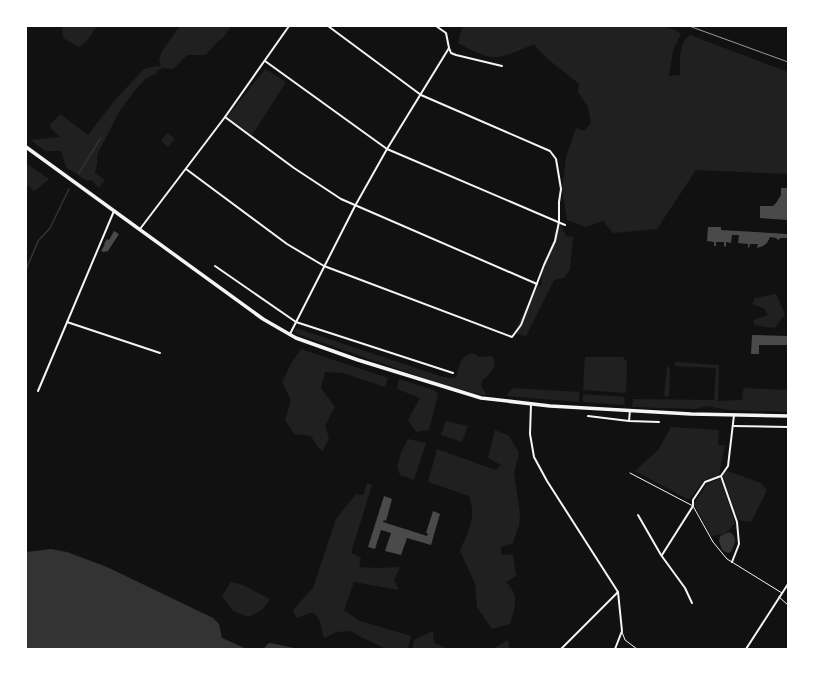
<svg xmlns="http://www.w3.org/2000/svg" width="814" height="675" font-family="'Open Sans',sans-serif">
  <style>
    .green { fill: #202020 }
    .water { fill: #333 }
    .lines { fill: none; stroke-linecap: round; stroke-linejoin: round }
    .stream { stroke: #333; stroke-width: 1.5 }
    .building { fill: #4a4a4a }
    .service { stroke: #f5f5f5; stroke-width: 1 }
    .minor { stroke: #f5f5f5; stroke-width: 2 }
    .primary { stroke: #f5f5f5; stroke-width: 3.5 }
    .tram { stroke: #9a9a9a; stroke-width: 1 }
  </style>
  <rect width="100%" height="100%" fill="#111"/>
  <g class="green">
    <path d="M62 26H97L86 42 79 47 63 38Z"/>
    <path d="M180 26H231L223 38 217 42 206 55H187L173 69 162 68 156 71V74L145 79 136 89 119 112 97 155V163L95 173 105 180 99 188 92 180 87 181 66 167 61 151H45L31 140 60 137 49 126 60 114 88 135 115 100 144 69 152 67 161 66 159 60 162 51Z"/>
    <path d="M464 26H665L677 31 681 34 673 50 669 76 680 75C680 62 678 43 690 35L788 72V174L696 170 657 229 613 233 603 221 586 227 567 220 562 190 566 157 576 128 584 131 591 123 588 107 578 92 579 84C564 71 546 60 534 44 522 49 509 56 496 57 485 58 467 48 458 43L461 31Z"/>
    <path d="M265 69 286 82 252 135 227 117Z"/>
    <path d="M167 133 175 139 168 147 161 141Z"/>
    <path d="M26 163 49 179 35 191 26 185Z"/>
    <path d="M561 226 566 236 573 237 570 269 564 278 554 280 526 336 514 333 535 288 542 284 541 275 555 241 554 234 557 228Z"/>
    <path d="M776 294 785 314 775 328 754 325 753 320 768 315 765 309 752 304 755 298Z"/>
    <path d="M296 328 440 376 450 378 456 377C460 367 459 356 473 353L479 357 492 356C499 367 489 374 482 381L481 386 487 395H481L447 386 297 334 294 332Z"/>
    <path d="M301 349 388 378 385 387 343 373 325 372 321 388 335 407 325 426 329 438 323 451 318 448 311 436 294 434 285 420 291 400 282 382 292 362Z"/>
    <path d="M585 357H623L627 362 626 393 583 390Z"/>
    <path d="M676 362 718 365 719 366 718 401 740 400 743 399 742 395 744 388 788 390V412L730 410 706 406 697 409 632 407 633 399 714 400 716 368 675 366 674 364Z"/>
    <path d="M667 367H669L670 369 669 396 667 397 664 395Z"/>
    <path d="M399 379 434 390 438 394 429 430 416 432 408 420 420 398 397 389Z"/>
    <path d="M513 388 579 392V402L506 396Z"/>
    <path d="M583 394 624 397 625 405 583 402Z"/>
    <path d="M446 421 468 426 462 442 441 435Z"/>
    <path d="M671 427 719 430 718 445H725L719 475 704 480 689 500 635 471 658 450Z"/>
    <path d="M495 430 509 436 519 453 514 473 520 514 519 525 513 543 501 547V555L513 554 516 576 506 582C520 596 515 607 510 624L492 629 477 607 475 584 460 551C468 530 477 519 469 496L428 482 437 449 496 470 501 465 488 458Z"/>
    <path d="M408 439 426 443 414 480 400 475 397 466 401 453Z"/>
    <path d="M725 470 761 483 767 490 751 522 738 520 723 476Z"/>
    <path d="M720 478 735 523 726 534 711 536 694 504 707 484Z"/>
    <path d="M367 483 372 485 351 553 361 558 359 567 378 568 400 567 394 580 399 590 354 582 344 610 360 621 411 636 408 649H386L361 637 351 631 337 632 324 638 319 619 313 612 296 618 293 610 313 588 336 519 356 494 363 495Z"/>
    <path d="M231 582 243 585 270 599 262 610 248 617 232 610 222 596Z"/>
    <path d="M433 631 434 643 449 649H412L414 640Z"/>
    <path d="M508 640 509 649H494V648Z"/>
  </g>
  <g class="water">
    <path d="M730 532C738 538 735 544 731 552L728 553 722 550 719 541 720 536Z"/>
    <path d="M51 549 67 552 107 567 213 618 219 624 222 638 247 649H26V552Z"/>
    <path d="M270 643 299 649H263L268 644Z"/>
  </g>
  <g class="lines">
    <g class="stream">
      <path d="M79 173C87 161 93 149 101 138"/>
      <path d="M26 270 38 241 50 228 69 189"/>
    </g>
  </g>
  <g class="building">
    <path d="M781 188H788V220L760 218V206H773L776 203 781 195Z"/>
    <path d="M708 227H721V230L788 234V238H781L778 240 776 238 770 237 767 243 763 246 757 248 758 244H750L749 248 748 247V244L738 243 739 235H732L731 243 726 242V247L724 246V242H716V246H714V242L707 241Z"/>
    <path d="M114 231 119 234 108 251 104 252 101 251 105 244H104L107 239 109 240Z"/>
    <path d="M752 335 788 336V345H759V354H751Z"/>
    <path d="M384 496 392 499 386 521 384 520 383 522 427 536 428 533H426L433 511 440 514 431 545 407 538 401 555 385 551 391 533 381 530 375 549 368 547Z"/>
  </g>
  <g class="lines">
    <g class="service">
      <path d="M630 473 693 506 713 542 727 559 782 593"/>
      <path d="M779 597 788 605"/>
      <path d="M622 632 625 640 637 649"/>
    </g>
    <g class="minor">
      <path d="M449 48 451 53 456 55 502 66"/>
      <path d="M265 61 387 149 565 225"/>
      <path d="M225 117 294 168 341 199 537 284"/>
      <path d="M186 169 287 244 324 266 512 337 521 325 544 265 555 241 559 222V202L561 189 556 159 550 151 421 95 328 26"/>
      <path d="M140 229 225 117 289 26"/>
      <path d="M215 266 296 322 453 373"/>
      <path d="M67 322 160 353"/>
      <path d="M290 334 355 206 387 149 449 48 446 33 436 26"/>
      <path d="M38 391 114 211"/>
      <path d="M531 404 530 434 534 457 547 481 618 592 622 631 615 649"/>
      <path d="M588 416 629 421 659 422"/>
      <path d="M629 421 630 410"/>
      <path d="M734 426 788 427"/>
      <path d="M638 515 661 555 685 588 692 603"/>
      <path d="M662 555 693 506V500L705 482 721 476"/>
      <path d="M732 562 739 544 737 522 721 476 728 466 734 415"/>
      <path d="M561 649 618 592"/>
      <path d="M746 649 788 584"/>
    </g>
    <path class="primary" d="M26 147 263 319 296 338 358 360 481 398 550 406 691 414 788 416"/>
    <path class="tram" d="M689 26 788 62"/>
  </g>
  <rect width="814" height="675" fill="none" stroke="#ffffff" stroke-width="54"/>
</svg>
